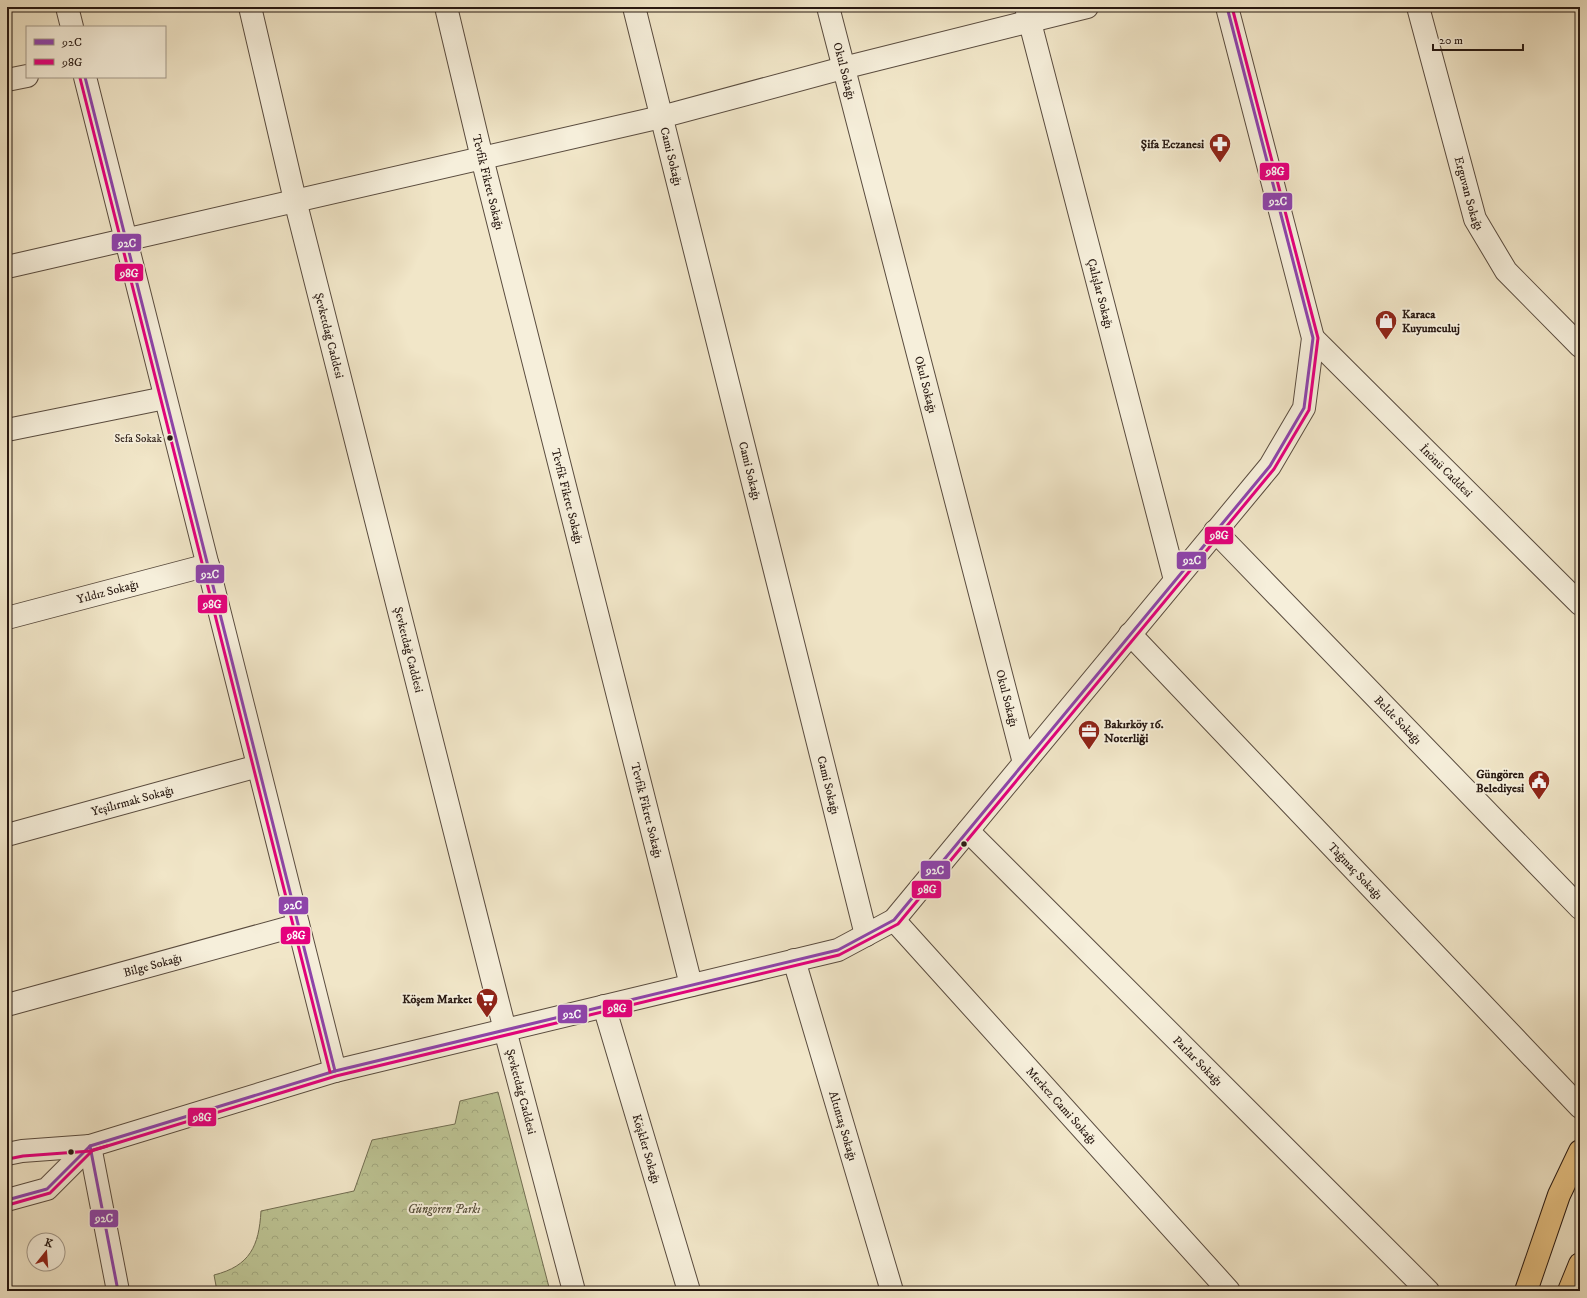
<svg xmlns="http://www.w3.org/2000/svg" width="1587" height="1298" font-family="'IM FELL DW Pica',serif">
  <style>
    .forest { fill: url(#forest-crowns); stroke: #726e52 }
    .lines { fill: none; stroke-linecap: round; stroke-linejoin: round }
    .minor-casing { stroke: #5a4c3f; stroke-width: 24 }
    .tertiary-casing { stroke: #5a4c3f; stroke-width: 24 }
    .primary-casing { stroke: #271811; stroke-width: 24 }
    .minor { stroke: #f6efdb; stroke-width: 22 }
    .tertiary { stroke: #f6efdb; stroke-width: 22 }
    .primary { stroke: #e8c384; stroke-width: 22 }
    .bus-1-casing { stroke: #f6efdb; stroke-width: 6 }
    .bus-2-casing { stroke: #f6efdb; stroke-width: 6 }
    .bus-1 { stroke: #8e44ad; stroke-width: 3 }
    .bus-2 { stroke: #e5007d; stroke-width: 3 }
    .bus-dot { fill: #271811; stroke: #f6efdb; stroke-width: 1.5 }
    .labels { text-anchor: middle; stroke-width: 4; stroke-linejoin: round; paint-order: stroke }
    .bus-label { font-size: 11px; fill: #271811; stroke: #f6efdb; text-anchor: end }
    .street-label { font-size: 12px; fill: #271811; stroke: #f6efdb }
    .poi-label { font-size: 12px; font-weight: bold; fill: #271811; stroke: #f6efdb; text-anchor: end }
    .park-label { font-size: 12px; font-style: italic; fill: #5c543f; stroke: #f6efdb }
    .line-badge { stroke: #f6efdb; stroke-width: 1.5 }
    .badge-label { font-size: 11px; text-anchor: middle; font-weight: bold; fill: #fff }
  </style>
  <defs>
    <pattern id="forest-crowns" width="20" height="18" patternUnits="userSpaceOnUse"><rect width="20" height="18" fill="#bdc494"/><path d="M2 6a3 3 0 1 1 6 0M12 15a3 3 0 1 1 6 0" fill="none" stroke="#a2a87f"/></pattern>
  </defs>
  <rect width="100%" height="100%" fill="#f1e6c8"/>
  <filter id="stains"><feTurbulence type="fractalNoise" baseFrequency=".005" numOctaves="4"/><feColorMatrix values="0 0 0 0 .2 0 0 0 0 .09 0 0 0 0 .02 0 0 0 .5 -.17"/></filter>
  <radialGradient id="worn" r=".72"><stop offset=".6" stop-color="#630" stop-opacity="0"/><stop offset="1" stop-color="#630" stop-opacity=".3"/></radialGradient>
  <path class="forest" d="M498 1092 550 1291H217L214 1275C250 1266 259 1246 261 1211L354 1191 372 1140 455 1124 460 1101Z"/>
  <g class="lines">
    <g class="minor-casing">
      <g id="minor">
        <path d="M67 7 72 27"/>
        <path id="s1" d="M250 7 295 200 505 1030 574 1291"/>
        <path id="s2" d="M446 7 482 158 691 985"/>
        <path id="s3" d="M634 7 866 935"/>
        <path id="s4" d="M828 7 1024 763"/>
        <path id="s5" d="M1026 7 1175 580"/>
        <path id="s6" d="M1418 7 1475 219 1506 271 1580 346"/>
        <path d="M85 77 335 1071"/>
        <path d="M7 80 27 76"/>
        <path d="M7 267 661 117 843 68 1087 7"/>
        <path d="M7 430 165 398"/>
        <path id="s7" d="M1215 531 1580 908"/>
        <path id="s8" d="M7 618 208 565"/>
        <path id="s9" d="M1130 634 1580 1107"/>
        <path id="s10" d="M968 831 1428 1291"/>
        <path id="s11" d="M7 835 258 766"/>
        <path id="s12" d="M894 920 1229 1291"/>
        <path id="s13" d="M794 960 892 1291"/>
        <path id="s14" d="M7 1005 298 925"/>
        <path id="s15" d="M604 1006 689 1291"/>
        <path d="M90 1146 118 1291"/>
      </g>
    </g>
    <g class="tertiary-casing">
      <g id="tertiary">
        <path id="s16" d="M1313 338 1580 604"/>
        <path d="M7 1154 22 1151 90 1146 335 1071 838 950 894 920 1270 466 1304 408 1313 338 1227 7"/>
        <path d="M7 1200 47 1189 90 1146"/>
      </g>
    </g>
    <g class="primary-casing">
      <g id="primary">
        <path d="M1526 1291 1559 1195 1580 1151"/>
        <path d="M1569 1291 1580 1264"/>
      </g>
    </g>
    <use href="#minor" class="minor"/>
    <use href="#tertiary" class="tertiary"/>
    <use href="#primary" class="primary"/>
    <g class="bus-1-casing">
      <g id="bus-1">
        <path d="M85 77 335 1071"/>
        <path d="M90 1146 118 1291"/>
        <path d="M7 1200 47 1189 90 1146 335 1071 838 950 894 920 1270 466 1304 408 1313 338 1227 7"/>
      </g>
    </g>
    <g class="bus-2-casing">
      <g id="bus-2">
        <path d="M80 78 330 1072"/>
        <path d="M8 1159 23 1156 91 1151 336 1076 839 955 898 924 1274 469 1309 410 1318 338 1232 7"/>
        <path d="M8 1205 50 1193 93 1150 107 1146"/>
      </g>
    </g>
    <use href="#bus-1" class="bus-1"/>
    <use href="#bus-2" class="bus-2"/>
  </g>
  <defs>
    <g id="pharmacy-pin" transform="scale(1.15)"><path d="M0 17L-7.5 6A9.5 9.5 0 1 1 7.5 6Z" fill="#8f2418" stroke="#f6efdb"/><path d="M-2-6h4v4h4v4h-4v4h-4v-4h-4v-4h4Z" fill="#fff"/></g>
    <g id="shop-pin" transform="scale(1.15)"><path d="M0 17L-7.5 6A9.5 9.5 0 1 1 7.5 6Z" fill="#8f2418" stroke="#f6efdb"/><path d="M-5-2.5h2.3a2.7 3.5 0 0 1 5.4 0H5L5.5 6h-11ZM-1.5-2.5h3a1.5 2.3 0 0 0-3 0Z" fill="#fff"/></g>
    <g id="office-pin" transform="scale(1.15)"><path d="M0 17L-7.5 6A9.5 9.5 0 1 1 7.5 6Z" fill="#8f2418" stroke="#f6efdb"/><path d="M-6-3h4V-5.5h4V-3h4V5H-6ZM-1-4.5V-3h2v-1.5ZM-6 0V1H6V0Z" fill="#fff"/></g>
    <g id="civic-pin" transform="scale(1.15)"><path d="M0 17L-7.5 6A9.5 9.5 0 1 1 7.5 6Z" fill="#8f2418" stroke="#f6efdb"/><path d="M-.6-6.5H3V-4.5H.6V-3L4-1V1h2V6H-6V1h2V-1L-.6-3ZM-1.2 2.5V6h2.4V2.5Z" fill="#fff"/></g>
    <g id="supermarket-pin" transform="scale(1.15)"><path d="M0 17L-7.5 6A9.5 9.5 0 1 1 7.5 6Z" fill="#8f2418" stroke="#f6efdb"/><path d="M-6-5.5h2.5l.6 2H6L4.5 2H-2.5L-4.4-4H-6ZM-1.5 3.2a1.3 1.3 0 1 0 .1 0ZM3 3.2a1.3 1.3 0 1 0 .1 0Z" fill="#fff"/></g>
  </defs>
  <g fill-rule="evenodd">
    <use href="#pharmacy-pin" x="1220" y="144"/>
    <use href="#shop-pin" x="1386" y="321"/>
    <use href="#office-pin" x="1089" y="731"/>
    <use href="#civic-pin" x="1539" y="781"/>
    <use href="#supermarket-pin" x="487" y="999"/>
  </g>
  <g class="bus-dot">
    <circle cx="170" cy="438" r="3.5"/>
    <circle cx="964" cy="844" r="3.5"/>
    <circle cx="71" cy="1152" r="3.5"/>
  </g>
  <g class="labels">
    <g class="bus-label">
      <text x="162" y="442">Sefa Sokak</text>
    </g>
    <g class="street-label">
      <text dy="4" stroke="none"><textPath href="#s4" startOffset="66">Okul Sokağı</textPath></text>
      <text dy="4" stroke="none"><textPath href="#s3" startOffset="154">Cami Sokağı</textPath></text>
      <text dy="4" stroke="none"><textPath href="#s2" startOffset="180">Tevfik Fikret Sokağı</textPath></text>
      <text dy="4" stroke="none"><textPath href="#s6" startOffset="193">Erguvan Sokağı</textPath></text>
      <text dy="4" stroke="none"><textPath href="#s5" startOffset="296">Çalışlar Sokağı</textPath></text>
      <text dy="4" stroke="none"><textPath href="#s1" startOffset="338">Şevketdağ Caddesi</textPath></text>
      <text dy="4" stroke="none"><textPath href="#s4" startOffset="390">Okul Sokağı</textPath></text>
      <text dy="4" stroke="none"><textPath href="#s3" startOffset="478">Cami Sokağı</textPath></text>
      <text dy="4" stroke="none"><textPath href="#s16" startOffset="188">İnönü Caddesi</textPath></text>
      <text dy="4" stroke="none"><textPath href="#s2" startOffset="504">Tevfik Fikret Sokağı</textPath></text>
      <text dy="4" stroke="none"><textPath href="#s8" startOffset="104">Yıldız Sokağı</textPath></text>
      <text dy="4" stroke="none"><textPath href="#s1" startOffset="662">Şevketdağ Caddesi</textPath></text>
      <text dy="4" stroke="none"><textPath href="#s4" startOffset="714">Okul Sokağı</textPath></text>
      <text dy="4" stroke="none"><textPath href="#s7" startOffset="263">Belde Sokağı</textPath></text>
      <text dy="4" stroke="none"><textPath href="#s3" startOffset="802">Cami Sokağı</textPath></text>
      <text dy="4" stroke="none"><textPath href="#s11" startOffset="130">Yeşilırmak Sokağı</textPath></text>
      <text dy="4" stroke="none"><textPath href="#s2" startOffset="828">Tevfik Fikret Sokağı</textPath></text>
      <text dy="4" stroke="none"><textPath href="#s9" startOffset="327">Tağmaç Sokağı</textPath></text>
      <text dy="4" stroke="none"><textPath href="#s14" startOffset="151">Bilge Sokağı</textPath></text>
      <text dy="4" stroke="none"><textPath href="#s10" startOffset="325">Parlar Sokağı</textPath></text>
      <text dy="4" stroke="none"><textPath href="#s1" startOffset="1118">Şevketdağ Caddesi</textPath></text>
      <text dy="4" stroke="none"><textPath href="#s12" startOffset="250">Merkez Cami Sokağı</textPath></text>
      <text dy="4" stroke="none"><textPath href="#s13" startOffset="173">Altıntaş Sokağı</textPath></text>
      <text dy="4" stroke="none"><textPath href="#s15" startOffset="149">Köşkler Sokağı</textPath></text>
    </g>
    <g class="poi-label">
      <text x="1204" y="148">Şifa Eczanesi</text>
      <text x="1402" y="318" text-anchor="start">Karaca<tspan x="1402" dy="14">Kuyumculuj</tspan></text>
      <text x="1104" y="728" text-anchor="start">Bakırköy 16.<tspan x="1104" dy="14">Noterliği</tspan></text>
      <text x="1524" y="778">Güngören<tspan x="1524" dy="14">Belediyesi</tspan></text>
      <text x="472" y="1003">Köşem Market</text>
    </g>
    <g class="park-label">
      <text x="444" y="1213">Güngören Parkı</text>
    </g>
  </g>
  <g class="line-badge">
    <rect x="1259" y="162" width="31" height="19" rx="4" fill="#e5007d"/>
    <rect x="1262" y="192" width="31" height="19" rx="4" fill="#8e44ad"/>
    <rect x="111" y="233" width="31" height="19" rx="4" fill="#8e44ad"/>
    <rect x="114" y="263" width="30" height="19" rx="4" fill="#e5007d"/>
    <rect x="1204" y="526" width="30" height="19" rx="4" fill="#e5007d"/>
    <rect x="1176" y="551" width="31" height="19" rx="4" fill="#8e44ad"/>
    <rect x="195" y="564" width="30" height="20" rx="4" fill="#8e44ad"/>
    <rect x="197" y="594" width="31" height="20" rx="4" fill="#e5007d"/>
    <rect x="920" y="860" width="31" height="20" rx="4" fill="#8e44ad"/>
    <rect x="911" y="880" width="31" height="19" rx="4" fill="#e5007d"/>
    <rect x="278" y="896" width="31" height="19" rx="4" fill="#8e44ad"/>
    <rect x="280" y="926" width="31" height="19" rx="4" fill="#e5007d"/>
    <rect x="602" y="999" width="31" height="19" rx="4" fill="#e5007d"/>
    <rect x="557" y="1004" width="31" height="20" rx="4" fill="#8e44ad"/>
    <rect x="187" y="1107" width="30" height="20" rx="4" fill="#e5007d"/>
    <rect x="89" y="1209" width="30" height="19" rx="4" fill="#8e44ad"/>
  </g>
  <g class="badge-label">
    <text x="1275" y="175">98G</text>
    <text x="1278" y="205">92C</text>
    <text x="127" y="247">92C</text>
    <text x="129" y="277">98G</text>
    <text x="1219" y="539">98G</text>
    <text x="1192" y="564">92C</text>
    <text x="210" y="578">92C</text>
    <text x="212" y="608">98G</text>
    <text x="935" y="874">92C</text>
    <text x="927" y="893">98G</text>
    <text x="293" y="909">92C</text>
    <text x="296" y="939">98G</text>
    <text x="617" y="1012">98G</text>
    <text x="572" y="1018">92C</text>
    <text x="202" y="1121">98G</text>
    <text x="104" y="1222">92C</text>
  </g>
  <rect width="1587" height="1298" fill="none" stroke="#f1e6c8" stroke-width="24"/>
  <rect x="8" y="8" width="1571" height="1282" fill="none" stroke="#271811" stroke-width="2"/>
  <rect x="12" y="12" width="1563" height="1274" fill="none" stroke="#271811"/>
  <rect x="26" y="26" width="140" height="52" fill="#f6efdb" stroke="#a3998a"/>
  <rect x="34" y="39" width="20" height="6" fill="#8e44ad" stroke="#a3998a"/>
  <text x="62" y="46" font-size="12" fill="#271811">92C</text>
  <rect x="34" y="59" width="20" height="6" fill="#e5007d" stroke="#a3998a"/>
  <text x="62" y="66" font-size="12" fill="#271811">98G</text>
  <g transform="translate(46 1252) rotate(17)"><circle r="19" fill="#f6efdb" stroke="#a3998a"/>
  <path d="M0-3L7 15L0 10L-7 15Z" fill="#8f2418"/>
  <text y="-6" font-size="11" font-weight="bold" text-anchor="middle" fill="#271811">K</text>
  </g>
  <path d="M1433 44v6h90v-6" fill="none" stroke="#271811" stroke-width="2"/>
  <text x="1439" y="44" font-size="12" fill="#271811" stroke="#f6efdb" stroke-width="3" paint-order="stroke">20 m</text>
  <rect width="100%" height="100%" filter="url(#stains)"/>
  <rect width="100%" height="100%" fill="url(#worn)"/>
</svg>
